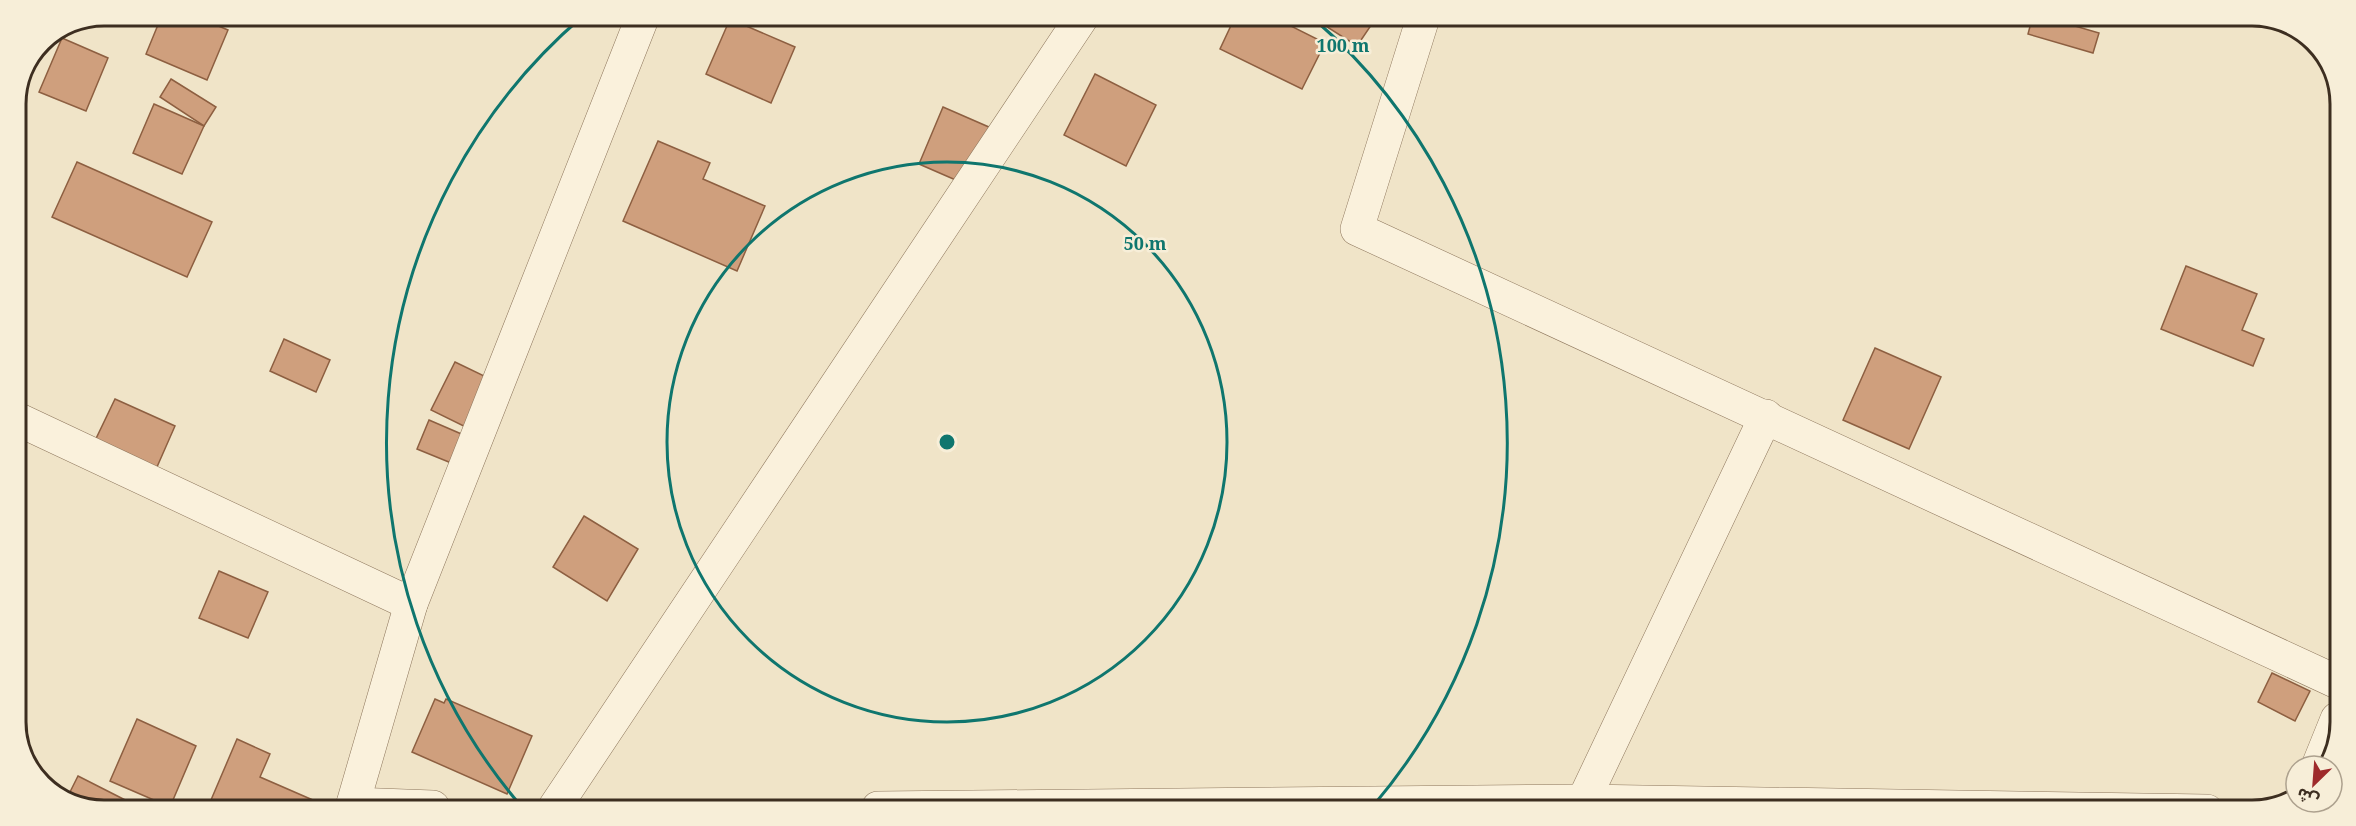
<svg xmlns="http://www.w3.org/2000/svg" width="2356" height="826" font-family="'Noto Serif','Noto Sans Arabic',serif">
  <style>
    .building { fill: #cf9f7d; stroke: #8d5f41; stroke-width: 1.5 }
    .lines { fill: none; stroke-linecap: round; stroke-linejoin: round }
    .minor-casing { stroke: #8d765c; stroke-width: 34 }
    .tertiary-casing { stroke: #8d765c; stroke-width: 34 }
    .minor { stroke: #faf1dc; stroke-width: 33 }
    .tertiary { stroke: #faf1dc; stroke-width: 33 }
    .ring { fill: none; stroke: #0f766e; stroke-width: 3 }
    .rim { fill: none; stroke: #3d2e20; stroke-width: 3 }
    .centre { fill: #0f766e; stroke: #f7eed8; stroke-width: 3 }
    .ring-label { font-size: 18px; text-anchor: middle; font-weight: bold; fill: #0f766e; stroke: #f7eed8; stroke-width: 5; stroke-linejoin: round; paint-order: stroke }
  </style>
  <rect width="100%" height="100%" fill="#f0e4c8"/>
  <g class="building">
    <path d="M104 15H124L120 23Z"/>
    <path d="M162 15H192L228 30 207 80 146 54Z"/>
    <path d="M1235 17H1273L1325 43 1302 89 1220 49Z"/>
    <path d="M1313 18H1376L1357 46Z"/>
    <path d="M730 19 795 47 771 103 706 74Z"/>
    <path d="M2032 19H2051L2099 33 2093 53 2028 34Z"/>
    <path d="M62 38 108 58 86 111 39 92Z"/>
    <path d="M1095 74 1156 105 1126 166 1064 135Z"/>
    <path d="M171 79 216 107 204 126 160 97Z"/>
    <path d="M154 104 204 126 182 174 133 153Z"/>
    <path d="M943 107 998 131 974 188 919 164Z"/>
    <path d="M658 141 710 163 703 179 765 206 737 271 623 221Z"/>
    <path d="M77 162 212 222 187 277 52 217Z"/>
    <path d="M2186 266 2257 294 2242 330 2264 339 2253 366 2161 329Z"/>
    <path d="M284 339 330 360 316 392 270 371Z"/>
    <path d="M1875 348 1941 377 1909 449 1843 420Z"/>
    <path d="M455 362 511 389 486 437 431 410Z"/>
    <path d="M115 399 175 426 153 476 92 447Z"/>
    <path d="M429 420 473 439 461 467 417 449Z"/>
    <path d="M584 516 638 549 607 601 553 567Z"/>
    <path d="M219 571 268 592 248 638 199 618Z"/>
    <path d="M2272 673 2310 691 2295 721 2258 702Z"/>
    <path d="M435 699 444 703 446 699 532 736 507 794 412 752Z"/>
    <path d="M137 719 196 746 170 807 110 781Z"/>
    <path d="M237 739 270 754 260 777 322 804 321 807H208Z"/>
    <path d="M31 769 67 791 62 798 33 777Z"/>
    <path d="M78 776 139 807 75 806 66 800Z"/>
  </g>
  <g class="lines">
    <g class="minor-casing">
      <g id="minor">
        <path d="M1423 18 1357 229 2337 682"/>
        <path d="M15 418 411 604"/>
        <path d="M353 804 433 807"/>
        <path d="M352 807 411 604 643 16"/>
        <path d="M555 807 1082 17"/>
        <path d="M878 808 1583 801 2207 811"/>
        <path d="M1579 810 1766 416"/>
      </g>
    </g>
    <g class="tertiary-casing">
      <path id="tertiary" d="M2318 766 2337 719"/>
    </g>
    <use href="#minor" class="minor"/>
    <use href="#tertiary" class="tertiary"/>
  </g>
  <g class="ring">
    <circle cx="947" cy="442" r="280"/>
    <path d="M521 806A560 560 0 0 1 583 16M1314 19A560 560 0 0 1 1373 806"/>
  </g>
  <path d="M0 0H2356V826H0ZM104 26H2252A78 78 0 0 1 2330 104V722A78 78 0 0 1 2252 800H104A78 78 0 0 1 26 722V104A78 78 0 0 1 104 26Z" fill="#f7eed8" fill-rule="evenodd"/>
  <path class="rim" d="M104 26H2252A78 78 0 0 1 2330 104V722A78 78 0 0 1 2252 800H104A78 78 0 0 1 26 722V104A78 78 0 0 1 104 26Z"/>
  <circle cx="947" cy="442" r="9" class="centre"/>
  <g class="ring-label">
    <text x="1343" y="52">100 m</text>
    <text x="1145" y="250">50 m</text>
  </g>
  <g transform="translate(2314 784) rotate(205)"><circle r="28" fill="#f7eed8" stroke="#ada18e" stroke-width="1.5"/>
  <path d="M0-4.5L10 22L0 15L-10 22Z" fill="#9e2a2b"/>
  <text y="-9" font-size="16" font-weight="bold" text-anchor="middle" fill="#3d2e20">ش</text>
  </g>
</svg>
